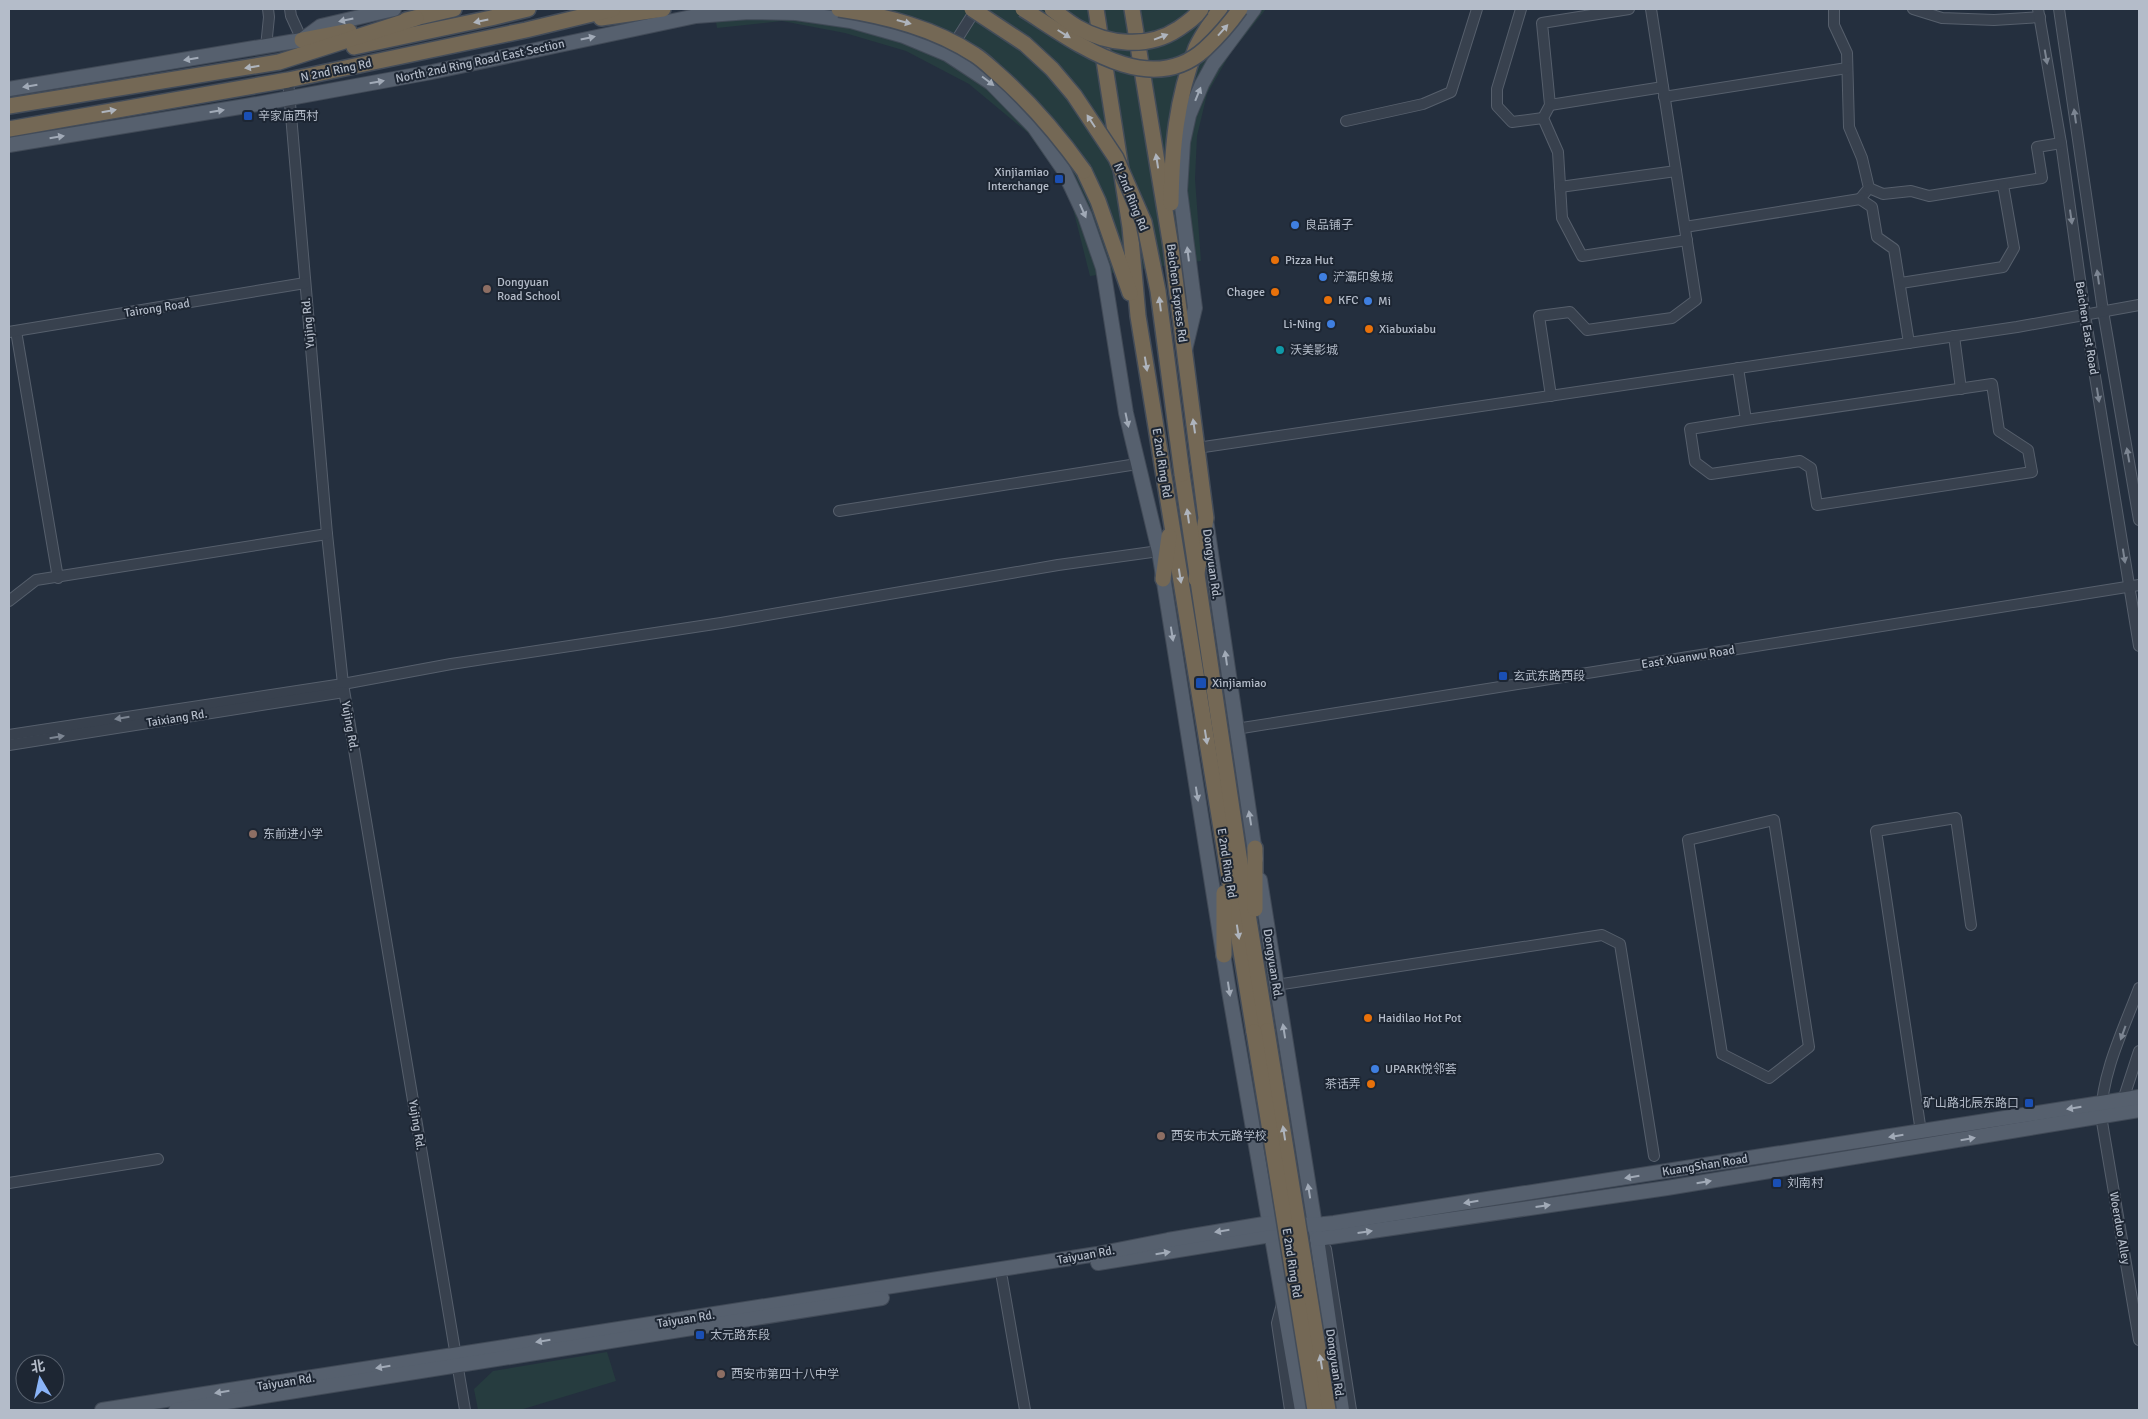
<svg xmlns="http://www.w3.org/2000/svg" width="2148" height="1419" font-family="Signika,'Noto Sans SC',sans-serif">
  <style>
    .green { fill: #263c3f }
    .lines { fill: none; stroke-linecap: round; stroke-linejoin: round }
    .minor-casing { stroke: #565f6c; stroke-width: 12 }
    .major-casing { stroke: #414a57; stroke-width: 16 }
    .highway-casing { stroke: #434c59; stroke-width: 18 }
    .minor { stroke: #38414e; stroke-width: 10 }
    .major { stroke: #56606e; stroke-width: 14 }
    .highway { stroke: #746855; stroke-width: 15 }
    .highway-bridge-casing { stroke: #434c59; stroke-width: 18; stroke-linecap: butt }
    .highway-bridge { stroke: #746855; stroke-width: 15 }
    .oneway { fill: #a1aab7 }
    .oneway2 { fill: #aeb4bd }
    .oneway3 { fill: #7c8592 }
    .transit-dot { fill: #1a4fb4; stroke: #1d2633; stroke-width: 2 }
    .shop-dot { fill: #3f7fe0; stroke: #1d2633; stroke-width: 2 }
    .food-dot { fill: #e8710a; stroke: #1d2633; stroke-width: 2 }
    .education-dot { fill: #8d6e63; stroke: #1d2633; stroke-width: 2 }
    .culture-dot { fill: #0f9aa8; stroke: #1d2633; stroke-width: 2 }
    .labels { text-anchor: middle; stroke-width: 4; stroke-linejoin: round; paint-order: stroke }
    .street-label { font-size: 12px; fill: #b4bcc9; stroke: #1d2633 }
    .poi-label { font-size: 12px; fill: #b4bcc9; stroke: #1d2633; text-anchor: start }
  </style>
  <rect width="100%" height="100%" fill="#242f3e"/>
  <g class="green">
    <path d="M714 9H1266L1230 54 1207 94 1197 136 1195 179 1201 261 1090 276 1068 189 1028 133 969 84 906 51 845 33 782 21 717 28Z"/>
    <path d="M607 1352 616 1381 520 1410H478L474 1389 493 1371Z"/>
  </g>
  <g class="lines">
    <g class="minor-casing">
      <g id="minor">
        <path d="M290 9 291 16 302 40"/>
        <path d="M1521 9 1497 89V106L1512 122 1543 118"/>
        <path d="M1629 9 1542 23 1550 105 1543 118 1558 152 1562 218 1582 256 1687 240"/>
        <path d="M1834 9V25L1847 53 1849 127 1862 158 1869 188 1860 199 1872 207 1877 237 1894 249 1909 343"/>
        <path d="M1913 9 1942 18 1994 20 2040 17"/>
        <path d="M2038 9 2061 143 2085 315 2139 646"/>
        <path d="M2059 9 2103 311 2139 520"/>
        <path d="M266 47 269 17 268 9"/>
        <path d="M952 47 976 9"/>
        <path d="M288 80 327 534 343 684 465 1410"/>
        <path d="M1664 97 1847 68"/>
        <path d="M1550 105 1663 87"/>
        <path d="M1346 121 1423 104 1451 92 1477 9"/>
        <path d="M1560 187 1676 171"/>
        <path d="M1869 188 1883 194 1911 191 1929 196 2042 178 2037 147 2061 143"/>
        <path d="M1685 227 1860 199"/>
        <path d="M1901 283 2003 267 2014 248 2003 185"/>
        <path d="M16 331 58 578"/>
        <path d="M9 332 305 283"/>
        <path d="M1954 336 1961 389"/>
        <path d="M1738 368 1746 420 1690 429 1695 462 1711 474 1800 461 1811 468 1817 505 2032 472 2028 450 1999 431 1992 384 1746 420"/>
        <path d="M1551 396 1539 316 1570 312 1587 330 1672 318 1696 300 1651 9"/>
        <path d="M1197 448 2017 327 2139 305"/>
        <path d="M839 511 1137 464"/>
        <path d="M9 601 36 580 327 534"/>
        <path d="M1236 729 2139 585"/>
        <path d="M9 735 343 684 451 664 721 623 1058 565 1159 551"/>
        <path d="M9 745 344 692"/>
        <path d="M1774 820 1809 1047 1769 1078 1722 1054 1688 840Z"/>
        <path d="M1276 985 1602 935 1620 944 1654 1156"/>
        <path d="M2139 988C2124 1028 2102 1072 2101 1116L2139 1340"/>
        <path d="M2118 1103 2123 1100 2139 1051"/>
        <path d="M1921 1132 1876 831 1956 818 1971 925"/>
        <path d="M9 1183 158 1159"/>
        <path d="M1295 1237 1317 1239 1326 1249 1351 1410"/>
        <path d="M1002 1278 1025 1410"/>
        <path d="M1282 1304 1277 1323 1290 1410"/>
      </g>
    </g>
    <g class="major-casing">
      <g id="major">
        <path d="M9 89 302 40 321 26 394 9"/>
        <path d="M9 145 246 106 432 72 696 16 749 12 796 13 851 21 904 36 947 54 991 83 1034 127 1063 169 1085 216 1103 268 1126 413 1159 551 1229 991 1302 1410"/>
        <path d="M1185 350 1195 308 1180 191 1183 142 1189 115 1202 84 1213 64 1254 9"/>
        <path d="M1207 526 1256 859"/>
        <path d="M1260 880 1315 1225 1342 1410"/>
        <path d="M1317 1239 1667 1188 2139 1110"/>
        <path d="M1098 1263 1272 1235"/>
        <path d="M102 1410 1097 1254 1168 1240 1270 1223 1315 1225 1334 1223 2139 1097"/>
        <path d="M176 1410 882 1298"/>
      </g>
    </g>
    <g class="highway-casing">
      <g id="highway">
        <path d="M1096 9 1130 227 1138 316 1254 1032"/>
        <path d="M1132 9 1171 247 1206 518 1196 579"/>
        <path d="M601 18 663 9"/>
        <path d="M406 20 454 9"/>
        <path d="M302 40 349 31"/>
        <path d="M354 47 491 18 528 9"/>
        <path d="M9 106 279 62 416 18"/>
        <path d="M9 129 288 80 526 30 613 9"/>
        <path d="M1084 171 1098 201 1130 293"/>
        <path d="M1171 203C1172 148 1176 100 1196 48 1202 35 1212 21 1220 9"/>
        <path d="M1182 474 1244 889 1267 1031"/>
        <path d="M1163 579 1169 536"/>
        <path d="M1255 909V848"/>
        <path d="M1224 955V893"/>
      </g>
    </g>
    <use href="#minor" class="minor"/>
    <use href="#major" class="major"/>
    <use href="#highway" class="highway"/>
    <g class="highway-bridge-casing">
      <g id="highway-bridge">
        <path d="M839 9C886 16 934 28 975 55 983 60 991 68 998 74 1031 103 1059 136 1084 171"/>
        <path d="M972 9 1025 44 1052 69 1074 95 1116 158 1144 222 1158 291 1182 474"/>
        <path d="M1023 9C1073 40 1148 101 1205 49 1218 37 1230 23 1240 9"/>
        <path d="M1052 9C1060 15 1068 22 1077 27 1108 45 1148 49 1178 29 1187 23 1195 18 1201 9"/>
        <path d="M1267 1031 1328 1410"/>
        <path d="M1254 1032 1315 1410"/>
      </g>
    </g>
    <use href="#highway-bridge" class="highway-bridge"/>
  </g>
  <defs><path id="oneway-solid" d="M-6-.8H1V-3.2L6.5 0L1 3.2V.8H-6Z" transform="scale(1.25)"/></defs>
  <g class="oneway">
    <use href="#oneway-solid" transform="translate(346 20) rotate(168)"/>
    <use href="#oneway-solid" transform="translate(588 38) rotate(-12)"/>
    <use href="#oneway-solid" transform="translate(191 59) rotate(171)"/>
    <use href="#oneway-solid" transform="translate(988 81) rotate(37)"/>
    <use href="#oneway-solid" transform="translate(377 82) rotate(-10)"/>
    <use href="#oneway-solid" transform="translate(30 86) rotate(171)"/>
    <use href="#oneway-solid" transform="translate(1198 94) rotate(-68)"/>
    <use href="#oneway-solid" transform="translate(217 111) rotate(-9)"/>
    <use href="#oneway-solid" transform="translate(57 137) rotate(-9)"/>
    <use href="#oneway-solid" transform="translate(1083 211) rotate(66)"/>
    <use href="#oneway-solid" transform="translate(1188 254) rotate(-97)"/>
    <use href="#oneway-solid" transform="translate(1127 420) rotate(78)"/>
    <use href="#oneway-solid" transform="translate(1172 634) rotate(81)"/>
    <use href="#oneway-solid" transform="translate(1226 658) rotate(-98)"/>
    <use href="#oneway-solid" transform="translate(1197 794) rotate(81)"/>
    <use href="#oneway-solid" transform="translate(1250 818) rotate(-99)"/>
    <use href="#oneway-solid" transform="translate(1229 989) rotate(81)"/>
    <use href="#oneway-solid" transform="translate(1284 1031) rotate(-99)"/>
    <use href="#oneway-solid" transform="translate(2074 1108) rotate(171)"/>
    <use href="#oneway-solid" transform="translate(1896 1136) rotate(171)"/>
    <use href="#oneway-solid" transform="translate(1968 1139) rotate(-10)"/>
    <use href="#oneway-solid" transform="translate(1632 1177) rotate(171)"/>
    <use href="#oneway-solid" transform="translate(1704 1182) rotate(-9)"/>
    <use href="#oneway-solid" transform="translate(1309 1191) rotate(-99)"/>
    <use href="#oneway-solid" transform="translate(1471 1202) rotate(171)"/>
    <use href="#oneway-solid" transform="translate(1543 1206) rotate(-8)"/>
    <use href="#oneway-solid" transform="translate(1222 1231) rotate(171)"/>
    <use href="#oneway-solid" transform="translate(1365 1232) rotate(-8)"/>
    <use href="#oneway-solid" transform="translate(1163 1253) rotate(-9)"/>
    <use href="#oneway-solid" transform="translate(543 1341) rotate(171)"/>
    <use href="#oneway-solid" transform="translate(383 1367) rotate(171)"/>
    <use href="#oneway-solid" transform="translate(222 1392) rotate(171)"/>
  </g>
  <g class="oneway2">
    <use href="#oneway-solid" transform="translate(481 21) rotate(168)"/>
    <use href="#oneway-solid" transform="translate(904 22) rotate(15)"/>
    <use href="#oneway-solid" transform="translate(1223 30) rotate(-48)"/>
    <use href="#oneway-solid" transform="translate(1064 34) rotate(32)"/>
    <use href="#oneway-solid" transform="translate(1161 37) rotate(-21)"/>
    <use href="#oneway-solid" transform="translate(252 67) rotate(171)"/>
    <use href="#oneway-solid" transform="translate(109 111) rotate(-10)"/>
    <use href="#oneway-solid" transform="translate(1091 121) rotate(-123)"/>
    <use href="#oneway-solid" transform="translate(1157 161) rotate(-99)"/>
    <use href="#oneway-solid" transform="translate(1160 304) rotate(-97)"/>
    <use href="#oneway-solid" transform="translate(1146 364) rotate(81)"/>
    <use href="#oneway-solid" transform="translate(1194 426) rotate(-98)"/>
    <use href="#oneway-solid" transform="translate(1188 516) rotate(-98)"/>
    <use href="#oneway-solid" transform="translate(1180 576) rotate(81)"/>
    <use href="#oneway-solid" transform="translate(1206 737) rotate(81)"/>
    <use href="#oneway-solid" transform="translate(1238 932) rotate(81)"/>
    <use href="#oneway-solid" transform="translate(1284 1133) rotate(-99)"/>
    <use href="#oneway-solid" transform="translate(1321 1362) rotate(-99)"/>
  </g>
  <g class="oneway3">
    <use href="#oneway-solid" transform="translate(2046 57) rotate(80)"/>
    <use href="#oneway-solid" transform="translate(2075 116) rotate(-98)"/>
    <use href="#oneway-solid" transform="translate(2071 217) rotate(82)"/>
    <use href="#oneway-solid" transform="translate(2098 277) rotate(-98)"/>
    <use href="#oneway-solid" transform="translate(2098 395) rotate(81)"/>
    <use href="#oneway-solid" transform="translate(2128 455) rotate(-100)"/>
    <use href="#oneway-solid" transform="translate(2124 556) rotate(81)"/>
    <use href="#oneway-solid" transform="translate(122 718) rotate(171)"/>
    <use href="#oneway-solid" transform="translate(57 737) rotate(-9)"/>
    <use href="#oneway-solid" transform="translate(2123 1033) rotate(110)"/>
  </g>
  <g class="transit-dot">
    <rect x="243" y="111" width="10" height="10" rx="2.5"/>
    <rect x="1054" y="174" width="10" height="10" rx="2.5"/>
    <rect x="1498" y="671" width="10" height="10" rx="2.5"/>
    <rect x="1195" y="677" width="12" height="12" rx="2.5"/>
    <rect x="2024" y="1098" width="10" height="10" rx="2.5"/>
    <rect x="1772" y="1178" width="10" height="10" rx="2.5"/>
    <rect x="695" y="1330" width="10" height="10" rx="2.5"/>
  </g>
  <g class="shop-dot">
    <circle cx="1295" cy="225" r="5"/>
    <circle cx="1323" cy="277" r="5"/>
    <circle cx="1368" cy="301" r="5"/>
    <circle cx="1331" cy="324" r="5"/>
    <circle cx="1375" cy="1069" r="5"/>
  </g>
  <g class="food-dot">
    <circle cx="1275" cy="260" r="5"/>
    <circle cx="1275" cy="292" r="5"/>
    <circle cx="1328" cy="300" r="5"/>
    <circle cx="1369" cy="329" r="5"/>
    <circle cx="1368" cy="1018" r="5"/>
    <circle cx="1371" cy="1084" r="5"/>
  </g>
  <g class="education-dot">
    <circle cx="487" cy="289" r="5"/>
    <circle cx="253" cy="834" r="5"/>
    <circle cx="1161" cy="1136" r="5"/>
    <circle cx="721" cy="1374" r="5"/>
  </g>
  <circle class="culture-dot" cx="1280" cy="350" r="5"/>
  <g class="labels">
    <g class="street-label">
      <text transform="translate(480 61) rotate(-12)" y="4">North 2nd Ring Road East Section</text>
      <text transform="translate(336 70) rotate(-12)" y="4">N 2nd Ring Rd</text>
      <text transform="translate(1131 197) rotate(68)" y="4">N 2nd Ring Rd</text>
      <text transform="translate(1177 293) rotate(83)" y="4">Beichen Express Rd</text>
      <text transform="translate(157 308) rotate(-9)" y="4">Tairong Road</text>
      <text transform="translate(308 323) rotate(-95)" y="4">Yujing Rd.</text>
      <text transform="translate(2087 328) rotate(81)" y="4">Beichen East Road</text>
      <text transform="translate(1162 463) rotate(81)" y="4">E 2nd Ring Rd</text>
      <text transform="translate(1212 564) rotate(82)" y="4">Dongyuan Rd.</text>
      <text transform="translate(1688 657) rotate(-9)" y="4">East Xuanwu Road</text>
      <text transform="translate(177 718) rotate(-9)" y="4">Taixiang Rd.</text>
      <text transform="translate(350 726) rotate(80)" y="4">Yujing Rd.</text>
      <text transform="translate(1227 863) rotate(81)" y="4">E 2nd Ring Rd</text>
      <text transform="translate(1273 964) rotate(81)" y="4">Dongyuan Rd.</text>
      <text transform="translate(417 1125) rotate(81)" y="4">Yujing Rd.</text>
      <text transform="translate(1705 1165) rotate(-9)" y="4">KuangShan Road</text>
      <text transform="translate(2120 1228) rotate(80)" y="4">Woerduo Alley</text>
      <text transform="translate(1086 1255) rotate(-10)" y="4">Taiyuan Rd.</text>
      <text transform="translate(1292 1263) rotate(81)" y="4">E 2nd Ring Rd</text>
      <text transform="translate(686 1319) rotate(-9)" y="4">Taiyuan Rd.</text>
      <text transform="translate(1335 1364) rotate(82)" y="4">Dongyuan Rd.</text>
      <text transform="translate(286 1382) rotate(-9)" y="4">Taiyuan Rd.</text>
    </g>
    <g class="poi-label">
      <text x="258" y="120">辛家庙西村</text>
      <text x="1049" y="176" text-anchor="end">Xinjiamiao<tspan x="1049" dy="14">Interchange</tspan></text>
      <text x="1305" y="229">良品铺子</text>
      <text x="1285" y="264">Pizza Hut</text>
      <text x="1333" y="281">浐灞印象城</text>
      <text x="497" y="286">Dongyuan<tspan x="497" dy="14">Road School</tspan></text>
      <text x="1265" y="296" text-anchor="end">Chagee</text>
      <text x="1338" y="304">KFC</text>
      <text x="1378" y="305">Mi</text>
      <text x="1321" y="328" text-anchor="end">Li-Ning</text>
      <text x="1379" y="333">Xiabuxiabu</text>
      <text x="1290" y="354">沃美影城</text>
      <text x="1513" y="680">玄武东路西段</text>
      <text x="1212" y="687">Xinjiamiao</text>
      <text x="263" y="838">东前进小学</text>
      <text x="1378" y="1022">Haidilao Hot Pot</text>
      <text x="1385" y="1073">UPARK悦邻荟</text>
      <text x="1361" y="1088" text-anchor="end">茶话弄</text>
      <text x="2019" y="1107" text-anchor="end">矿山路北辰东路口</text>
      <text x="1171" y="1140">西安市太元路学校</text>
      <text x="1787" y="1187">刘南村</text>
      <text x="710" y="1339">太元路东段</text>
      <text x="731" y="1378">西安市第四十八中学</text>
    </g>
  </g>
  <rect width="2148" height="1419" fill="none" stroke="#b4bcc9" stroke-width="20"/>
  <g transform="translate(40 1379) rotate(351)"><circle r="24" fill="#1d2633" stroke="#59626f"/>
  <path d="M0-4L9 19L0 12L-9 19Z" fill="#8ab4f8"/>
  <text y="-8" font-size="14" font-weight="bold" text-anchor="middle" fill="#b4bcc9">北</text>
  </g>
</svg>
